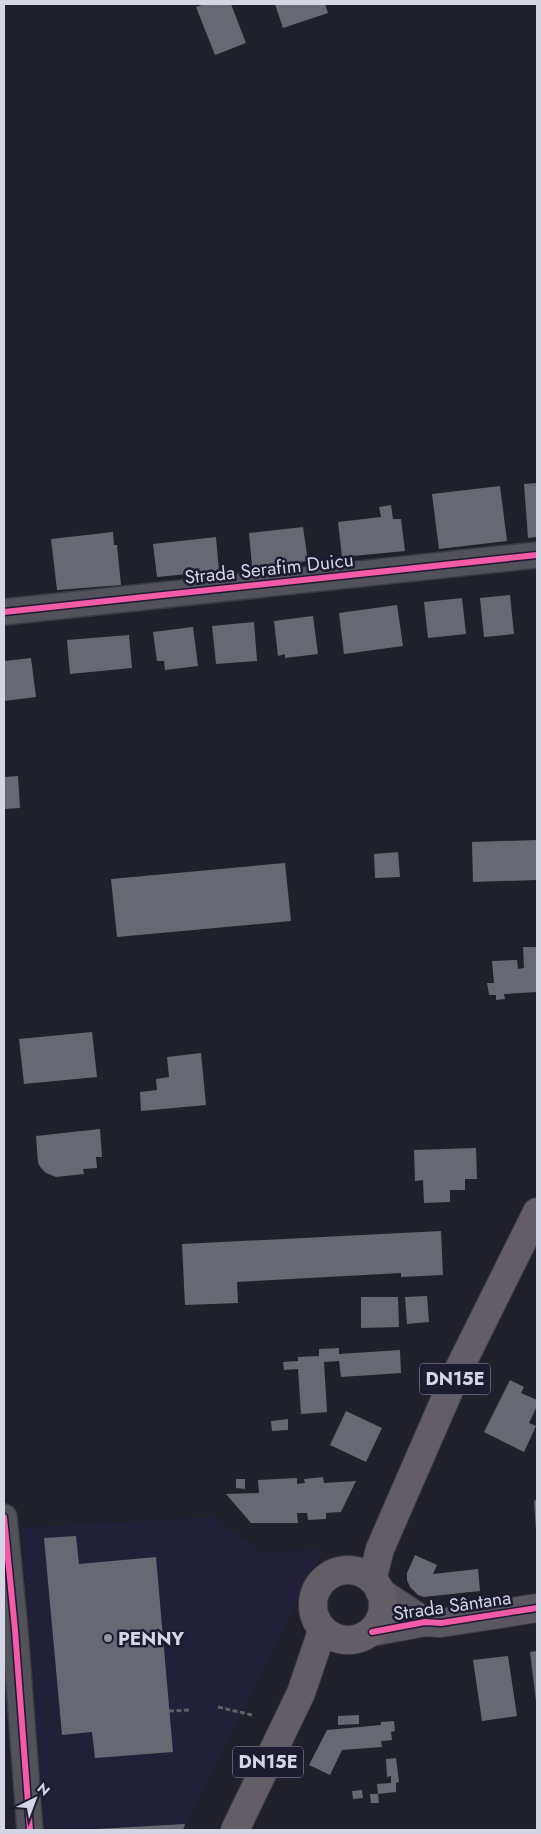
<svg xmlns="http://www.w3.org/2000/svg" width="541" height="1834" font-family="Jost,sans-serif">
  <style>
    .built { fill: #212038 }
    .building { fill: #686872 }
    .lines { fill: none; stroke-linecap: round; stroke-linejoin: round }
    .street-casing { stroke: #3b3b44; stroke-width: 28 }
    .secondary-casing { stroke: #3b3b44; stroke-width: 30 }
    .primary-casing { stroke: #3b3b44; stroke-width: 30 }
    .path { stroke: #606067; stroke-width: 3; stroke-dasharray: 5 2.5; stroke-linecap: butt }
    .street { stroke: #52525a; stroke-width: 25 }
    .secondary { stroke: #5b5760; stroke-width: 28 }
    .primary { stroke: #635d66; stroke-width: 28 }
    .cycleway-casing { stroke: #1c1b2f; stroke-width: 9 }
    .cycleway { stroke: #f35aa7; stroke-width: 6 }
    .poi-dot { fill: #9696a3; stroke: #1c1b2f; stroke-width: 2 }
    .labels { text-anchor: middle; stroke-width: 5; stroke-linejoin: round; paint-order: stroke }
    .shield { fill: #1c1b2f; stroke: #9e9eae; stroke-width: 1 }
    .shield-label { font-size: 18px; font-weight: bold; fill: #d5d6e4 }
    .street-label { font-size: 19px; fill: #d5d6e4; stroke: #1c1b2f }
    .poi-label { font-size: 19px; font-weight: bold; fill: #d5d6e4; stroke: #1c1b2f; text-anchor: start }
  </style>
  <rect width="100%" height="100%" fill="#20202a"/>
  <path class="built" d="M213 1517 261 1552 323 1550 185 1824 45 1830 22 1528Z"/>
  <g class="building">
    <path d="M205 4H231L246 43 215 55 196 7Z"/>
    <path d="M275 4H325L328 13 283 28Z"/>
    <path d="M537 483V537L528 538 524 484Z"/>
    <path d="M500 486 507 541 439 549 432 494Z"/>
    <path d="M391 505 393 519H401L405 551 342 557 338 522 381 517 379 507Z"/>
    <path d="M303 527 308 561 252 566 249 533Z"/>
    <path d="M113 532 114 545H117L121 585 57 590 51 539Z"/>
    <path d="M216 537 219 571 157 577 153 544Z"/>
    <path d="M510 595 514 634 484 637 480 598Z"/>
    <path d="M462 598 466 634 428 638 424 602Z"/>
    <path d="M397 605 403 646 344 654 339 613Z"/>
    <path d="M313 616 318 654 285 658V654L278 656 274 621Z"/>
    <path d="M254 622 257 661 216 664 212 626Z"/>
    <path d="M193 627 198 666 165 670 164 661H157L153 632Z"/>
    <path d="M129 635 132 668 70 674 67 640Z"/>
    <path d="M31 658 36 697 4 701V661Z"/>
    <path d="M18 776 20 808 4 809V777Z"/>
    <path d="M537 840V880L473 882 472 842Z"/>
    <path d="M398 852 400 877 375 878 374 854Z"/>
    <path d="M285 863 291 921 117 937 111 879Z"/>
    <path d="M523 947H537V992L504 994 505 999 496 1000V995H489L487 983H494L492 961 517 960 518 969 524 968Z"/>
    <path d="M92 1032 97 1077 24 1084 19 1039Z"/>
    <path d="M201 1053 206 1105 141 1111 140 1092 157 1090 156 1079 169 1077 167 1057Z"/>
    <path d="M100 1129 102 1157H96L97 1168 83 1169 84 1174 56 1177 46 1173 41 1168 38 1163 36 1136Z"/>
    <path d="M476 1148 477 1179H465V1190H450V1202L424 1203 423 1180 415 1181 414 1150Z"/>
    <path d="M441 1231 443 1275 401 1277V1273L237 1282 238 1303 185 1305 182 1244Z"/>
    <path d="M427 1296 429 1322 407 1324 405 1297Z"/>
    <path d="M361 1297H398L399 1327 361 1328Z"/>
    <path d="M339 1348V1354L400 1350 401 1373 341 1377 339 1361 324 1362 327 1412 301 1414 298 1369 284 1370 283 1362 298 1361V1357L319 1356V1349Z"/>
    <path d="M510 1380 524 1387 521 1393 537 1400V1406L529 1423 536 1426 524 1452 484 1432Z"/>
    <path d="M346 1411 382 1428 366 1462 330 1445Z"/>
    <path d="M288 1419V1430L272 1431 271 1421Z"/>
    <path d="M323 1477 324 1483 356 1481 341 1512 326 1513V1519L308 1520 307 1513H297L298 1523H251L226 1494 259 1493 258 1480 297 1478V1484L305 1483 304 1479Z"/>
    <path d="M236 1479H245V1489L236 1488Z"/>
    <path d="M537 1499V1530H536L534 1501Z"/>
    <path d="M76 1536 79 1564 156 1557 173 1752 95 1758 92 1732 62 1735 44 1538Z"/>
    <path d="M415 1555 437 1565 433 1574 478 1569 480 1591 424 1597 418 1595 410 1587 407 1580V1573Z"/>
    <path d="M537 1651V1701H536L530 1652Z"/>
    <path d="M508 1656 517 1716 482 1721 473 1660Z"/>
    <path d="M359 1715V1724L338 1725V1716Z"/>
    <path d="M394 1721 395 1731 391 1732 392 1740 381 1741 382 1747 342 1750 330 1775 309 1765 327 1730 381 1725V1722Z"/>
    <path d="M396 1758 399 1782 396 1783V1792L378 1794 377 1784 391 1783V1776L387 1777 386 1759Z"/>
    <path d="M362 1790 363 1798 353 1799 352 1791Z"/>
    <path d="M370 1794H378L379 1803H371Z"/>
    <path d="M185 1824 183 1830H96V1829Z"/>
  </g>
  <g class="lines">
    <g class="street-casing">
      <g id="street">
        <path d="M4 612 537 555"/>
        <path d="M4 1517 15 1630 30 1830"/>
      </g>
    </g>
    <g class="secondary-casing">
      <g id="secondary">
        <path d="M380 1592 425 1622"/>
        <path d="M372 1632 425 1622 441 1623 537 1608"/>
      </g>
    </g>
    <g class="primary-casing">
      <g id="primary">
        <circle cx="348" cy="1605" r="35"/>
        <path d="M372 1580 380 1549 454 1379 537 1212"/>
        <path d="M235 1830 301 1693 322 1631"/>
      </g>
    </g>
    <g class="path">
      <path d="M218 1707 252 1715"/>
      <path d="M169 1711 190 1710"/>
    </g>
    <use href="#street" class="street"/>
    <use href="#secondary" class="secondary"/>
    <use href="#primary" class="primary"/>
    <g class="cycleway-casing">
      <g id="cycleway">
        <path d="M4 612 537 555"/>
        <path d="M4 1517 15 1630 30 1830"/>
        <path d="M372 1632 425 1622 441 1623 537 1608"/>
      </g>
    </g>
    <use href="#cycleway" class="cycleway"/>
  </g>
  <circle class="poi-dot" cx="108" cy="1638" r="5"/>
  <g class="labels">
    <g class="shield">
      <rect x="420" y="1363.5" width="70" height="31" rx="4"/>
      <rect x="233" y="1746.5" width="70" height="31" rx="4"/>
    </g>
    <g class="shield-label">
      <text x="455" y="1385">DN15E</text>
      <text x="268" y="1768">DN15E</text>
    </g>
    <g class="street-label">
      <text transform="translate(269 568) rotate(-6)" y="7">Strada Serafim Duicu</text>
      <text transform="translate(452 1605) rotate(-8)" y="7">Strada Sântana</text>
    </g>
    <g class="poi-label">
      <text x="118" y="1645">PENNY</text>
    </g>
  </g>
  <rect width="541" height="1834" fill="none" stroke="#d5d6e4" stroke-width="10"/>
  <g transform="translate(35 1799) rotate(42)" stroke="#1c1b2f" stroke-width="4" paint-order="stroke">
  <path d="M0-4L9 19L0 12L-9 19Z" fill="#d5d6e4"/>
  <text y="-8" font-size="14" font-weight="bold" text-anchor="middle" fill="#d5d6e4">N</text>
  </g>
</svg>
